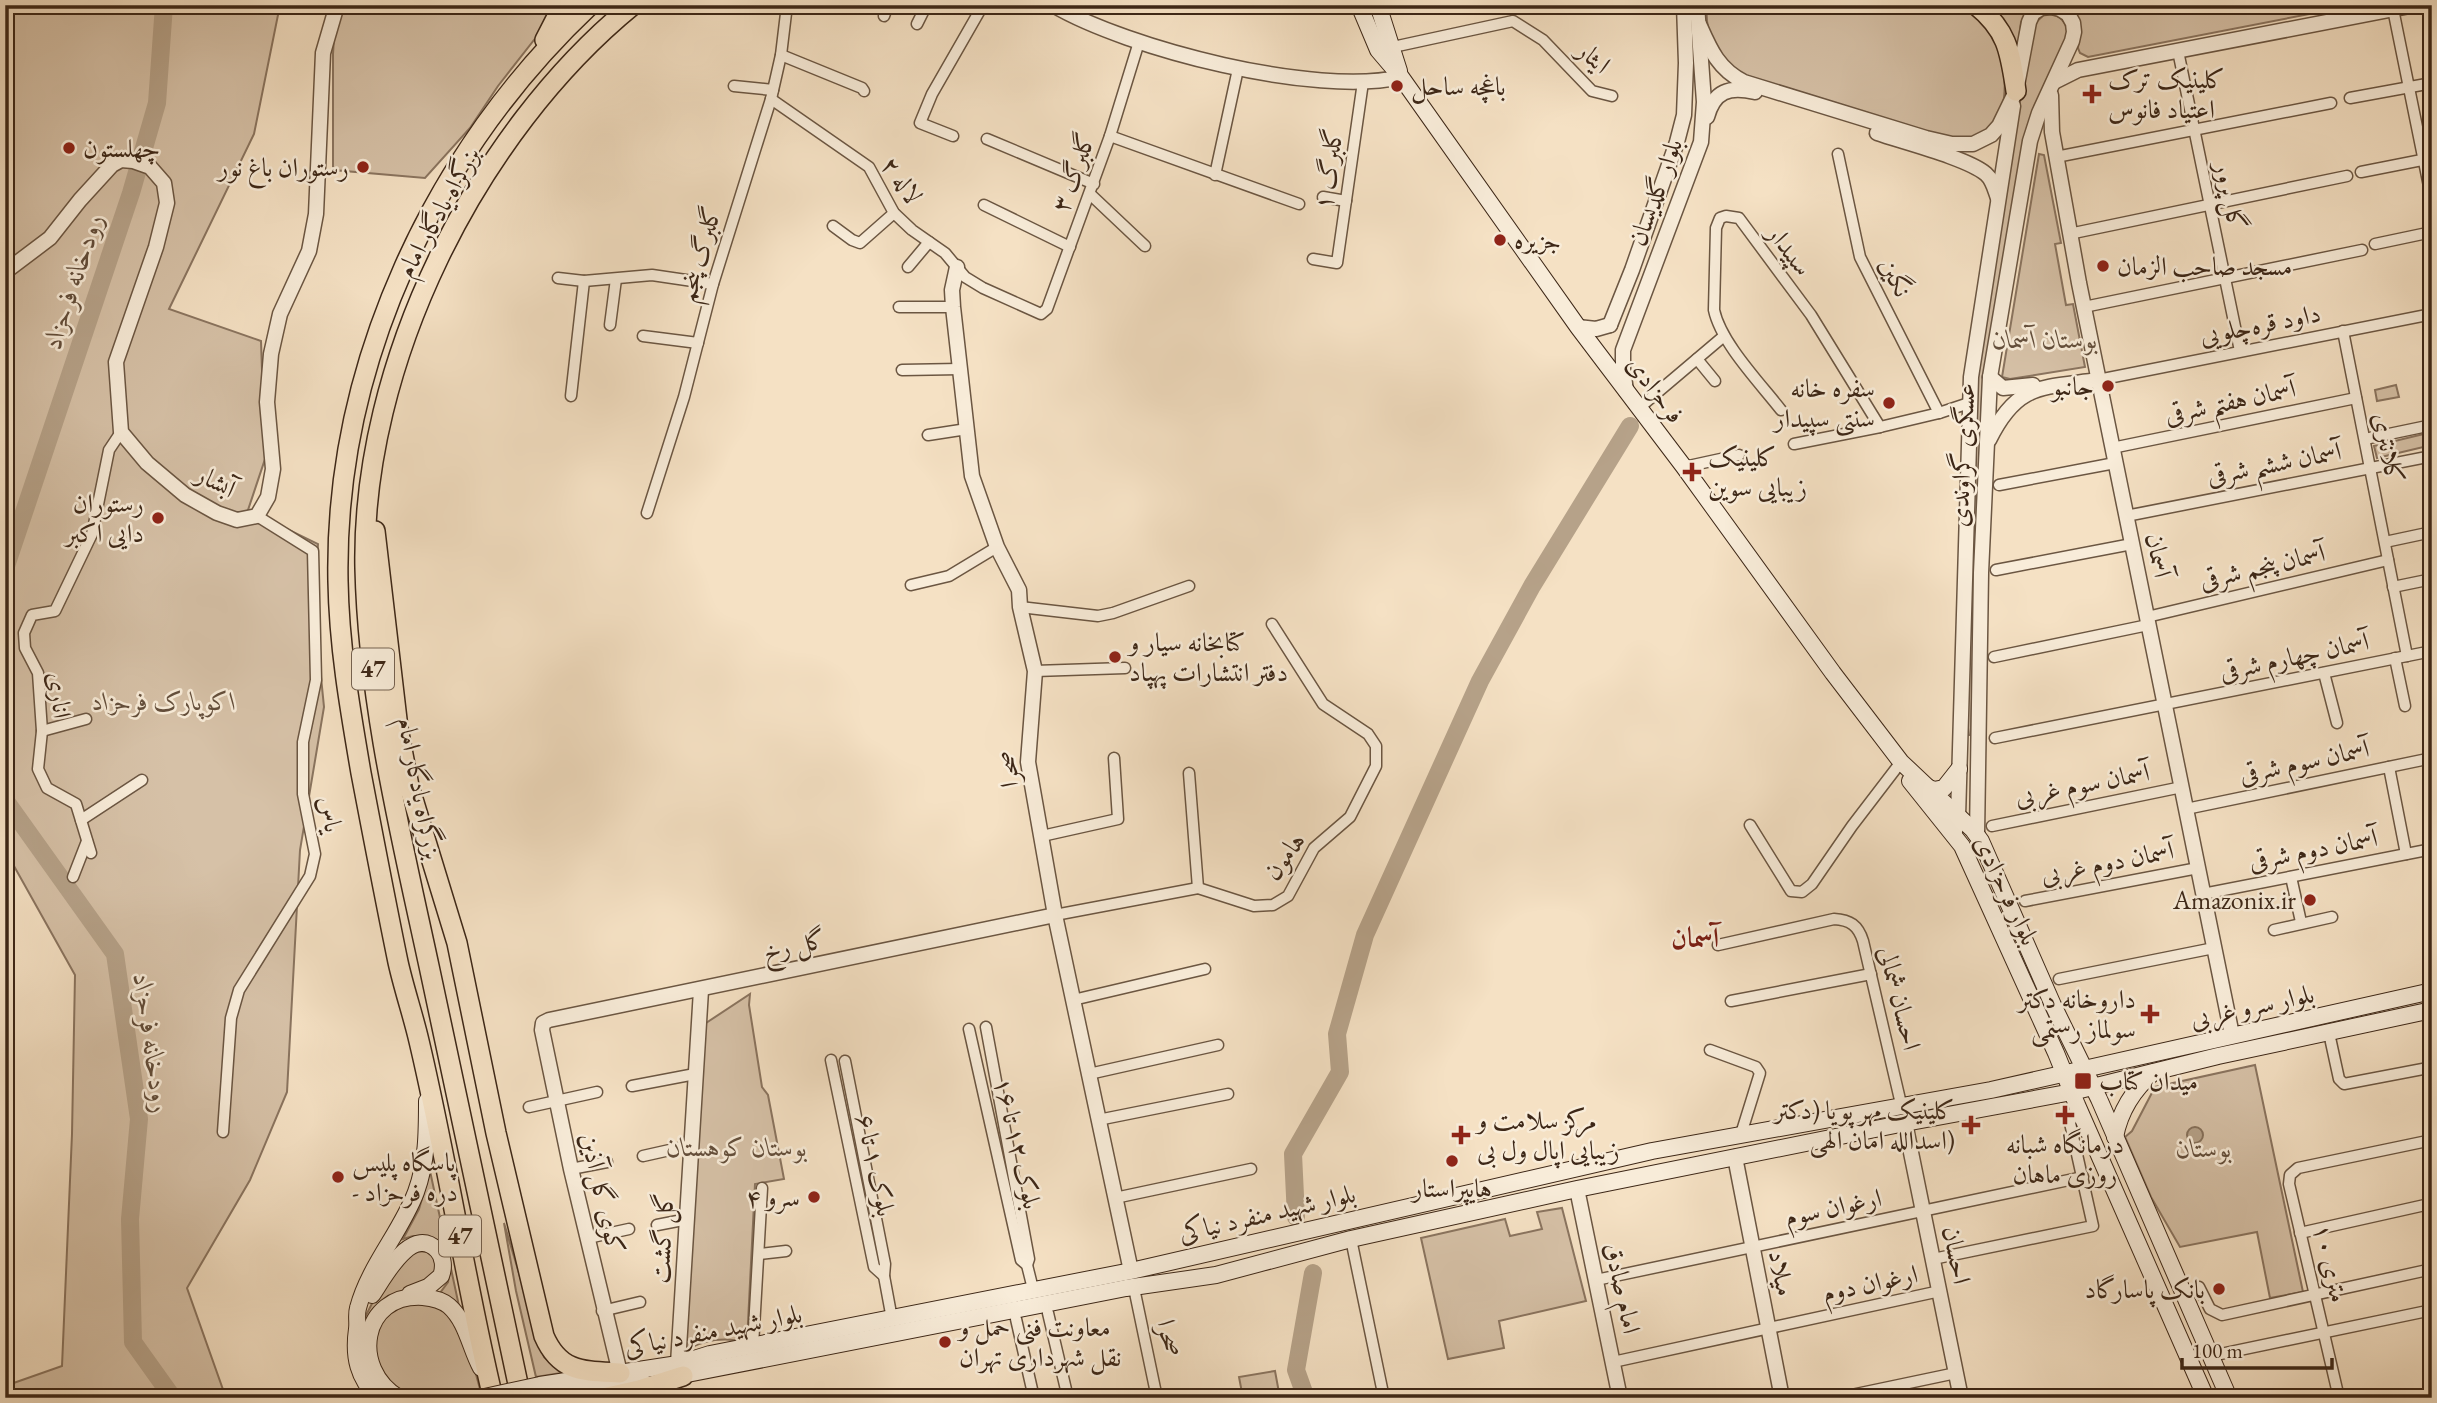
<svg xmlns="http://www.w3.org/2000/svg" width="2437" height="1403" font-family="'EB Garamond',Amiri,serif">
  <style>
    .green { fill: #d6c1a7; stroke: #8a745f; stroke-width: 2 }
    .water { fill: #b6a289; stroke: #86715b; stroke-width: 2 }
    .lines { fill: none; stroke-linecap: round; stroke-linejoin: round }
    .river { stroke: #b6a289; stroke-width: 18 }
    .minor-casing { stroke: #6b5642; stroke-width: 13 }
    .tertiary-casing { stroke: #6b5642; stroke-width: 17 }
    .secondary-casing { stroke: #3d2717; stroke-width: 18 }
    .trunk-casing { stroke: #3d2717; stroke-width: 22 }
    .minor { stroke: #f8ecd9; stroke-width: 10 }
    .tertiary { stroke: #f8ecd9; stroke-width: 14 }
    .secondary { stroke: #f8ecd9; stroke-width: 16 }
    .trunk { stroke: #f5e1c4; stroke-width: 19 }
    .secondary-bridge-casing { stroke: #3d2717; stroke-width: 18; stroke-linecap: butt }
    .secondary-bridge { stroke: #f8ecd9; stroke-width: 16 }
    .poi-dot { fill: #8f2418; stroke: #f8ecd9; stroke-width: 2.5 }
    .labels { text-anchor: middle; stroke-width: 5; stroke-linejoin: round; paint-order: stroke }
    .shield { fill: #f8ecd9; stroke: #756251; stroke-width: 2 }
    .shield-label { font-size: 24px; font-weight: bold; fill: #3d2717 }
    .street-label { font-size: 26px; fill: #3d2717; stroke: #f8ecd9 }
    .poi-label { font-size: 26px; fill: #3d2717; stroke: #f8ecd9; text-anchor: start }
    .park-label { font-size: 26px; font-style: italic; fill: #634e3b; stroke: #f8ecd9 }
    .water-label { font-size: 28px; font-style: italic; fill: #614c39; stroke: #f8ecd9 }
    .neighbourhood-label { font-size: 28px; font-weight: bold; fill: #7a1f14; stroke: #f8ecd9 }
  </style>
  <rect width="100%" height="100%" fill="#f5e1c4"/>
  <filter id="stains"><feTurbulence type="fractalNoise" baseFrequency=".00286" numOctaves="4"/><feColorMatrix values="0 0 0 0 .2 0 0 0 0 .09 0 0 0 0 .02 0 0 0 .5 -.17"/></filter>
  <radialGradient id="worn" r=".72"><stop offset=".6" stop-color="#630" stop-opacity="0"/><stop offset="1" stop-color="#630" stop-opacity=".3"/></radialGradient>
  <g class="green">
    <path d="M5 5H280L254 134 169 309 261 341 265 459 248 510 318 544 314 607 324 707 300 850 287 1092 250 1180 187 1288 226 1398H5V1386L62 1366 72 1134 75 975 5 850Z"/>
    <path d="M336 5H558L541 31 498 86 470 128 425 178 333 170V54Z"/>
    <path d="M1707 5H1963C1975 12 1992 23 1999 36 2003 43 2003 55 2003 63 2007 93 2007 128 1971 138 1959 141 1942 134 1929 132L1741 74C1717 61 1704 31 1707 5Z"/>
    <path d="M1984 5H2034L2027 12 2021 22 2015 74Z"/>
    <path d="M2063 5H2356L2088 57 2080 53 2078 48 2080 29Z"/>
    <path d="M2045 14C2059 13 2066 21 2068 34L2025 136 1982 395 1971 728 1970 735H1966L1975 413 1978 367 2031 32 2034 24Z"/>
    <path d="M2039 154 2044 155 2061 243 2055 244 2066 305 2073 304 2085 367 2010 379 2002 377Z"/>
    <path d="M2396 385 2399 397 2377 401 2375 390Z"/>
    <path d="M2432 432V445L2377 458 2374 446Z"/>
    <path d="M750 994 749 1005 762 1087 768 1095 784 1179 755 1184 747 1342C724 1337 705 1339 685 1351L703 1025Z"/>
    <path d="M2255 1065 2303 1292 2270 1298 2257 1232 2180 1247 2151 1197 2125 1137 2132 1131 2155 1087Z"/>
    <path d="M430 1171 459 1306 440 1293 448 1282 450 1269 428 1237 413 1236 403 1239 419 1209Z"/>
    <path d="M1562 1208 1586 1301 1499 1321 1504 1348 1448 1359 1421 1238 1505 1219 1510 1236 1542 1229 1537 1212Z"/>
    <path d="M504 1223 544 1357 561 1373 536 1377 516 1291Z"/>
    <path d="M407 1251 433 1252 437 1274 369 1324 363 1321 380 1288Z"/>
    <path d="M425 1301 450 1313 471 1356 480 1389 437 1398H417L396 1390 378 1368 374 1340 377 1327 393 1308Z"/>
    <path d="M1275 1371 1280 1398H1243L1239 1377Z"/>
  </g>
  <circle class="water" cx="2195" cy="1135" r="8"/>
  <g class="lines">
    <g class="river">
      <path d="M5 569 131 193 157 103 164 5"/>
      <path d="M5 800 115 954 139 1119 130 1219 133 1342 173 1398"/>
      <path d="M1296 1217 1293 1154 1340 1072 1337 1034 1365 935 1480 681 1532 586 1630 426"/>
      <path d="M1306 1398 1296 1370 1313 1273"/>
    </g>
    <g class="minor-casing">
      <g id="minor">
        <path d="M912 5 924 10 917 24"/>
        <path d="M2393 9 2432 201"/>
        <path d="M884 16 888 5"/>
        <path d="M1393 47 1513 21 1543 40 1592 91 1612 96"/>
        <path d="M2178 51 2240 351"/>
        <path d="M781 55 862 88 864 91"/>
        <path d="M734 86 773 90"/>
        <path d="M2350 98 2432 83"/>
        <path d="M771 99 869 167 894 213 912 230 945 253 965 277 983 288 1041 314 1047 309 1110 136 1139 42"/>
        <path d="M953 136 920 123 932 94 983 5"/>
        <path d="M1110 136 1299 204"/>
        <path d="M987 139 1094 184"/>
        <path d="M1838 154 1860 257 1939 413"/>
        <path d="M2056 157 2331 103"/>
        <path d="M2361 172 2432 158"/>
        <path d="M1215 175 1238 69"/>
        <path d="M1090 194 1145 246"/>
        <path d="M1323 197 1346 201"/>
        <path d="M984 205 1070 247"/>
        <path d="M833 226 852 240 860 243 894 213"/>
        <path d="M2069 234 2347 176"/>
        <path d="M2375 244 2432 232"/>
        <path d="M1313 259 1337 263 1363 82"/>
        <path d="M908 267 929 242"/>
        <path d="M558 278 584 281 652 275 713 284"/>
        <path d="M899 307H953"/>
        <path d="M2084 307 2362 250"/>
        <path d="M610 325 616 279"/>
        <path d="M2343 331 2407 656"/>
        <path d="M643 336 698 343"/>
        <path d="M1697 359 1715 381"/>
        <path d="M902 370 960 369"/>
        <path d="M2098 380 2432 314"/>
        <path d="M571 396 584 281"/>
        <path d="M1639 408 1724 336"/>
        <path d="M1781 410C1760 383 1721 343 1714 310L1716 228 1720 218 1726 216 1739 218 1811 315 1880 427 1939 413 1969 403"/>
        <path d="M928 435 967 429"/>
        <path d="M2365 439 2432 425"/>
        <path d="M1794 444 1880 427"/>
        <path d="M2112 448 2356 398"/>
        <path d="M1684 467 1739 455"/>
        <path d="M1999 485 2115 463"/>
        <path d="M647 513 684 397 713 284 771 99 781 55 787 5"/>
        <path d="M2126 516 2432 456"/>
        <path d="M2385 542 2432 532"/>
        <path d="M1996 570 2132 544"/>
        <path d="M911 585 949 576 997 547"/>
        <path d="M2393 587 2432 579"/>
        <path d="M1020 607 1098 616 1113 613 1189 586"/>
        <path d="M2147 617 2388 560"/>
        <path d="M1994 657 2148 625"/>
        <path d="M2395 658 2405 706"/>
        <path d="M1035 671 1125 668"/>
        <path d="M2324 673 2337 723"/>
        <path d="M42 731 86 719"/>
        <path d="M1995 738 2432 651"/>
        <path d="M2389 767 2406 854"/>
        <path d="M1189 773 1198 888"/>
        <path d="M2186 809 2432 758"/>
        <path d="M81 820 142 780"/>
        <path d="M1750 825 1791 891 1802 892 1812 884 1852 826 1901 762"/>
        <path d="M1992 826 2182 787"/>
        <path d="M1042 836 1118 819 1114 758"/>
        <path d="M91 853 76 804 47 788 38 769 42 731 38 673 25 648 24 633 32 615 55 611 92 534 109 450 121 432"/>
        <path d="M73 877 87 841"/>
        <path d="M2291 877 2301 922"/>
        <path d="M2203 894 2432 849"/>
        <path d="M2025 901 2198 868"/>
        <path d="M1055 915 1198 888 1254 906 1273 905 1288 896 1314 848 1350 817 1376 766V746L1368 734 1323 704 1272 624"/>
        <path d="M2274 930 2332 917"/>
        <path d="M1718 945 1834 919C1850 920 1858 925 1863 941L1901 1104"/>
        <path d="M2059 979 2214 948"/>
        <path d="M1073 1000 1205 969"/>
        <path d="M1731 1001 1871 974"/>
        <path d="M986 1027 1029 1259 1027 1265"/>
        <path d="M969 1029 1021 1260 1027 1265 1033 1289"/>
        <path d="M2329 1033 2339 1079 2344 1084 2428 1068"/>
        <path d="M1710 1050 1756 1067 1760 1073 1741 1134"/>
        <path d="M831 1060 874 1267 884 1276"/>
        <path d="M845 1061 885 1264 884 1276 892 1319"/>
        <path d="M1089 1074 1218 1045"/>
        <path d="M632 1086 695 1074"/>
        <path d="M529 1107 597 1092"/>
        <path d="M1098 1120 1228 1094"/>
        <path d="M223 1132 231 1018 239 990 310 876 315 854 303 794V742L316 680 313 551 257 516"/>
        <path d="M643 1156 692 1145"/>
        <path d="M571 1169 607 1162"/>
        <path d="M1115 1198 1251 1169"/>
        <path d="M657 1225 688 1219"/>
        <path d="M2300 1233 2425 1205"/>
        <path d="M588 1238 629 1229"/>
        <path d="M1351 1239 1384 1398"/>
        <path d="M759 1254 786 1251"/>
        <path d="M1933 1259 2093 1226 2070 1123 2077 1105"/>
        <path d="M1596 1280 2083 1177"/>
        <path d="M2199 1287 2210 1309 2222 1315 2432 1269"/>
        <path d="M1134 1288 1157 1398"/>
        <path d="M602 1311 640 1302"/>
        <path d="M1048 1313 1068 1398"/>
        <path d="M1016 1319 1034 1398"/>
        <path d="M753 1346 762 1188"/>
        <path d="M2211 1356 2432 1310"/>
        <path d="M1613 1362 1940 1291"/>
        <path d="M1837 1398 1956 1373"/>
        <path d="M2339 1398 2289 1184 2290 1175 2298 1168 2432 1140"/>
        <path d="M2429 1398 2432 1397"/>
      </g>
    </g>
    <g class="tertiary-casing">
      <g id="tertiary">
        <path d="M1053 5C1128 49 1316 97 1401 77"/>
        <path d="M1699 24C1710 49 1718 69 1744 82L1926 138 1952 144H1973L1991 135 1999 126 2016 91 2029 22 2033 13 2041 8 2051 7 2060 9 2068 14 2073 23 2074 32 2072 41 2039 113 2030 141 1990 377 1981 573 1977 836"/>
        <path d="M2054 82 2078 70 2415 5"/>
        <path d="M2051 95 2052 132 2079 283 2232 1035"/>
        <path d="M1707 117C1714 91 1729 86 1755 92"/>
        <path d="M1877 133C1903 142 1967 158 1986 174 1993 180 1995 190 1998 198"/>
        <path d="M957 267 952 290 953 307 972 476 997 547 1019 590 1020 607 1035 671 1028 762 1055 915 1131 1271"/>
        <path d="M5 272 50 238 80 200 112 165 121 160 133 161 150 167 164 183 167 203 156 247 116 362 121 432 147 463 185 495 217 513 237 520 257 516 268 497 273 469 267 402 271 354 280 314 309 251 316 214 323 53 337 5"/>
        <path d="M1610 325 1632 270 1677 142 1684 115 1686 63 1684 5"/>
        <path d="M1578 327 1596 329 1610 325"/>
        <path d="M1990 377 2003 388 2033 385"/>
        <path d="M1626 391 1623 369V350L1701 142 1704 102 1697 5"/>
        <path d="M1989 440C2017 383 2041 388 2098 380"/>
        <path d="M1954 836 1958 817 1971 377 2013 106"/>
        <path d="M1905 1123 1961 1398"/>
        <path d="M1735 1157 1782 1398"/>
        <path d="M1577 1189 1620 1398"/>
        <path d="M678 1364 701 990"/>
        <path d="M620 1373 571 1169 542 1030 543 1023 549 1020 1055 915"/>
      </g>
    </g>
    <g class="secondary-casing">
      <g id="secondary">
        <path d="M1359 5 1378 50 1401 77 1578 327 1684 467 1833 673 1901 762 1973 830 1981 841 2053 1005 2099 1099 2229 1398"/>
        <path d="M1378 5 1399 71"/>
        <path d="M1910 781 1962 846 2056 1053 2077 1105 2206 1398"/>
        <path d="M1927 787 1934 790 1944 788 1959 769"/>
        <path d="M2115 1137C2120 1111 2134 1089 2154 1072"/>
        <path d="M372 1295C384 1278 411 1224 437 1250 444 1257 444 1268 441 1276L428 1287 410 1294"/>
        <path d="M672 1377 1126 1288 1216 1275 1351 1239 1577 1189 1905 1123 2072 1092 2218 1056 2432 1010"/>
        <path d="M540 1385 678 1364 710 1354 1131 1271 1652 1151 1991 1090 2432 991"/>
        <path d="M378 1398C358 1378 353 1357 357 1329 358 1322 356 1315 358 1308 369 1266 401 1232 416 1192 427 1162 427 1132 427 1101"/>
        <path d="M399 1398C350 1369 361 1293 423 1297 433 1298 442 1300 449 1306 467 1322 470 1348 481 1368"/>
        <path d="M548 1398 642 1381"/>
      </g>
    </g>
    <g class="trunk-casing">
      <g id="trunk">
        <path d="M1976 5C2008 31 2010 52 2016 91"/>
        <path d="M545 40 563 5"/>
        <path d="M375 531 398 728 409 786 457 943 496 1133 544 1336C560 1373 584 1371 620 1373"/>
        <path d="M493 1398C465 1280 447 1159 419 1041 413 1015 404 989 398 962 385 899 373 836 361 773 350 709 339 646 338 581 334 365 434 152 590 5"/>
        <path d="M521 1398C490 1254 459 1110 429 966 401 836 368 702 365 568 361 364 476 133 633 5"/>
        <path d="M603 1398 639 1390 683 1376"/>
      </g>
    </g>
    <use href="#minor" class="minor"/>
    <use href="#tertiary" class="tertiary"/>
    <use href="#secondary" class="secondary"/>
    <use href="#trunk" class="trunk"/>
    <g class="secondary-bridge-casing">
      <path id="secondary-bridge" d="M480 1398 540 1385"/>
    </g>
    <use href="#secondary-bridge" class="secondary-bridge"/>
  </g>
  <g class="poi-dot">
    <circle cx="1397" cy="86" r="7"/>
    <path d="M2088.5 83.5h7v7h7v7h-7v7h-7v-7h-7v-7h7z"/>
    <circle cx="69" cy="148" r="7"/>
    <circle cx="363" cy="167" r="7"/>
    <circle cx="1500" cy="240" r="7"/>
    <circle cx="2103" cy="266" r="7"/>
    <circle cx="2108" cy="386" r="7"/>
    <circle cx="1889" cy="403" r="7"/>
    <path d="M1688.5 461.5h7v7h7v7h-7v7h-7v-7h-7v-7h7z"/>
    <circle cx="158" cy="518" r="7"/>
    <circle cx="1115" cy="657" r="7"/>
    <circle cx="2310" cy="900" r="7"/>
    <path d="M2146.5 1003.5h7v7h7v7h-7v7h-7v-7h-7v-7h7z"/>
    <rect x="2074" y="1072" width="18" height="18" rx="3.5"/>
    <path d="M2061.5 1104.5h7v7h7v7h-7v7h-7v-7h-7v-7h7z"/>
    <path d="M1967.5 1114.5h7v7h7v7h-7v7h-7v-7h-7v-7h7z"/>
    <path d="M1457.5 1124.5h7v7h7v7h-7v7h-7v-7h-7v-7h7z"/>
    <circle cx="1452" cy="1161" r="7"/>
    <circle cx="338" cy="1177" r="7"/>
    <circle cx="814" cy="1197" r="7"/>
    <circle cx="2219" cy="1289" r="7"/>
    <circle cx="945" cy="1342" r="7"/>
  </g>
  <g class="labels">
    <g class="shield">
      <rect x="352" y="648.5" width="42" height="41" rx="5"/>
      <rect x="439" y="1215.5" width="42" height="41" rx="5"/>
    </g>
    <g class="shield-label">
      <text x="373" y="677">47</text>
      <text x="460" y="1244">47</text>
    </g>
    <g class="street-label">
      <text transform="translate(1594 57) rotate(41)" y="9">ایثار</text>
      <text transform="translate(1328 169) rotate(-82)" y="9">گلبرگ ۱</text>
      <text transform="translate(1073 172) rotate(-70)" y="9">گلبرگ ۳</text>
      <text transform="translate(902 180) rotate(55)" y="9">لاله ۲</text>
      <text transform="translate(1655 192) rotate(-70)" y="9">بلوار گلدیسان</text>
      <text transform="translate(2231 196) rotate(78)" y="9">گل پرور</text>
      <text transform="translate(438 212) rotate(-61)" y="9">بزرگراه یادگار امام</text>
      <text transform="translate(1790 250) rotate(53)" y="9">سپیدار</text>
      <text transform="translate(699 254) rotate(-74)" y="9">گلبرگ پنجم</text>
      <text transform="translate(1896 277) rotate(63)" y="9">نگین</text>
      <text transform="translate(2260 324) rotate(-11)" y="9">داود قره‌چلویی</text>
      <text transform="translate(1656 389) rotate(53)" y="9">فرحزادی</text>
      <text transform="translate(2230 401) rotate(-12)" y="9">آسمان هفتم شرقی</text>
      <text transform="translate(2389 448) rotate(79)" y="9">کلانتری</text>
      <text transform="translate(1962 455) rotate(-87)" y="9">عسگری گراوندی</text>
      <text transform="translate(2274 463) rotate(-11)" y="9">آسمان ششم شرقی</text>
      <text transform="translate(216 481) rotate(28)" y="9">آبشار</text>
      <text transform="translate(2159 555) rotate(78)" y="9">آسمان</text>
      <text transform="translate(2262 566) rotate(-13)" y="9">آسمان پنجم شرقی</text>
      <text transform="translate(2294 656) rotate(-12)" y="9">آسمان چهارم شرقی</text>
      <text transform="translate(60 695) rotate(83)" y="9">اناری</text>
      <text transform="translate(2304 761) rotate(-12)" y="9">آسمان سوم شرقی</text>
      <text transform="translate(1008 769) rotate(-95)" y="9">صحرا</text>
      <text transform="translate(2082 784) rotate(-11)" y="9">آسمان سوم غربی</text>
      <text transform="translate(420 788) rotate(79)" y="9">بزرگراه یادگار امام</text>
      <text transform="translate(331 814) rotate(79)" y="9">یاس</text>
      <text transform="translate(2313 849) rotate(-11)" y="9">آسمان دوم شرقی</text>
      <text transform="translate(1284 856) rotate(-54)" y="9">هامون</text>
      <text transform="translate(2107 862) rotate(-11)" y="9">آسمان دوم غربی</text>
      <text transform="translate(2007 890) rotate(65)" y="9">بلوار فرحزادی</text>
      <text transform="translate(794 945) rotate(-12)" y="9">گل رخ</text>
      <text transform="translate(1900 998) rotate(76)" y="9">احسان شمالی</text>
      <text transform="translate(2252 1006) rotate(-12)" y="9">بلوار سرو غربی</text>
      <text transform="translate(1018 1143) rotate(77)" y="9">بلوک ۱۲ تا ۱۶</text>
      <text transform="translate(876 1165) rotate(78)" y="9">بلوک ۱ تا ۶</text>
      <text transform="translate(603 1193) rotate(77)" y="9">کوی گل آذین</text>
      <text transform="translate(1833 1207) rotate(-12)" y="9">ارغوان سوم</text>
      <text transform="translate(1267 1213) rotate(-13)" y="9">بلوار شهید منفرد نیاکی</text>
      <text transform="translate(662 1238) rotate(-87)" y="9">گل گشت</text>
      <text transform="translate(1957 1255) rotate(79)" y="9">احسان</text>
      <text transform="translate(2331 1263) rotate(77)" y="9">۱۰ متری</text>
      <text transform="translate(1782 1273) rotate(79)" y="9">میلاد</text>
      <text transform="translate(1870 1283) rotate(-12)" y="9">ارغوان دوم</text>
      <text transform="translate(1623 1288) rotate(78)" y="9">امام صادق</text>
      <text transform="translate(713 1330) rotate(-11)" y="9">بلوار شهید منفرد نیاکی</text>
      <text transform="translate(1170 1338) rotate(78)" y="9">صحرا</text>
    </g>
    <g class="poi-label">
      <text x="2108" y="88">کلینیک ترک<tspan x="2108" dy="30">اعتیاد فانوس</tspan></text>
      <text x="1411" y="95">باغچه ساحل</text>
      <text x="83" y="157">چهلستون</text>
      <text x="349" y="176" text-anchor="end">رستوران باغ نور</text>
      <text x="1514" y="249">جزیره</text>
      <text x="2117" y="275">مسجد صاحب الزمان</text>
      <text x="2094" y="395" text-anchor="end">جانبو</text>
      <text x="1875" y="397" text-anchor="end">سفره خانه<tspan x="1875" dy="30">سنتی سپیدار</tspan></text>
      <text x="1708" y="466">کلینیک<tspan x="1708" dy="30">زیبایی سوین</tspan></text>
      <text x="144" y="512" text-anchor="end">رستوران<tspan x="144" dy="30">دایی اکبر</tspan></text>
      <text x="1129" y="651">کتابخانه سیار و<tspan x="1129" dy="30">دفتر انتشارات پهپاد</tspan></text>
      <text x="2296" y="909" text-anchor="end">Amazonix.ir</text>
      <text x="2136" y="1008" text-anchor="end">داروخانه دکتر<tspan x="2136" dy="30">سولماز رستمی</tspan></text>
      <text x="2099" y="1090">میدان کتاب</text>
      <text x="1955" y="1119" text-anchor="end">کلینیک مهر پویا (دکتر<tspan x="1955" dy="30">اسدالله امان الهی)</tspan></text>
      <text x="1477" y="1129">مرکز سلامت و<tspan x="1477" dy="30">زیبایی اپال ول بی</tspan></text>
      <text x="2065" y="1153" text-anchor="middle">درمانگاه شبانه<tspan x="2065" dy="30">روزی ماهان</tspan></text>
      <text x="352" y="1171">پاسگاه پلیس<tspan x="352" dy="30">- دره فرحزاد</tspan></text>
      <text x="1452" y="1197" text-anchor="middle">هایپراستار</text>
      <text x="800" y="1206" text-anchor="end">سرو ۴</text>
      <text x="2205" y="1298" text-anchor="end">بانک پاسارگاد</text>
      <text x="959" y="1336">معاونت فنی حمل و<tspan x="959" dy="30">نقل شهرداری تهران</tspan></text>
    </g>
    <g class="park-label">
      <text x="2045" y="348">بوستان آسمان</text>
      <text x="164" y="710">اکوپارک فرحزاد</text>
      <text x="737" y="1156">بوستان کوهستان</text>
      <text x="2204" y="1157">بوستان</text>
    </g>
    <g class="water-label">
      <text transform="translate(72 281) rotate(-72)" y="10">رودخانه فرحزاد</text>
      <text transform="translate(153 1043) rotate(82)" y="10">رودخانه فرحزاد</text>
    </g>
    <g class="neighbourhood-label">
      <text x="1695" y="947">آسمان</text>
    </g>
  </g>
  <rect width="2437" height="1403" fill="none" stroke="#f5e1c4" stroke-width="28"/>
  <rect x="7" y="7" width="2423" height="1389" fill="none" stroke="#3d2717" stroke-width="3.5"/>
  <rect x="14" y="14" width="2409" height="1375" fill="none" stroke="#3d2717" stroke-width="2"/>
  <path d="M2182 1358v10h150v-10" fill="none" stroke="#3d2717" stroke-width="3.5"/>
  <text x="2192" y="1358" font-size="21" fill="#3d2717" stroke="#f8ecd9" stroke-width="5" paint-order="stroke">100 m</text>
  <rect width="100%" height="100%" filter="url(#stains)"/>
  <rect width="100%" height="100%" fill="url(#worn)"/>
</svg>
